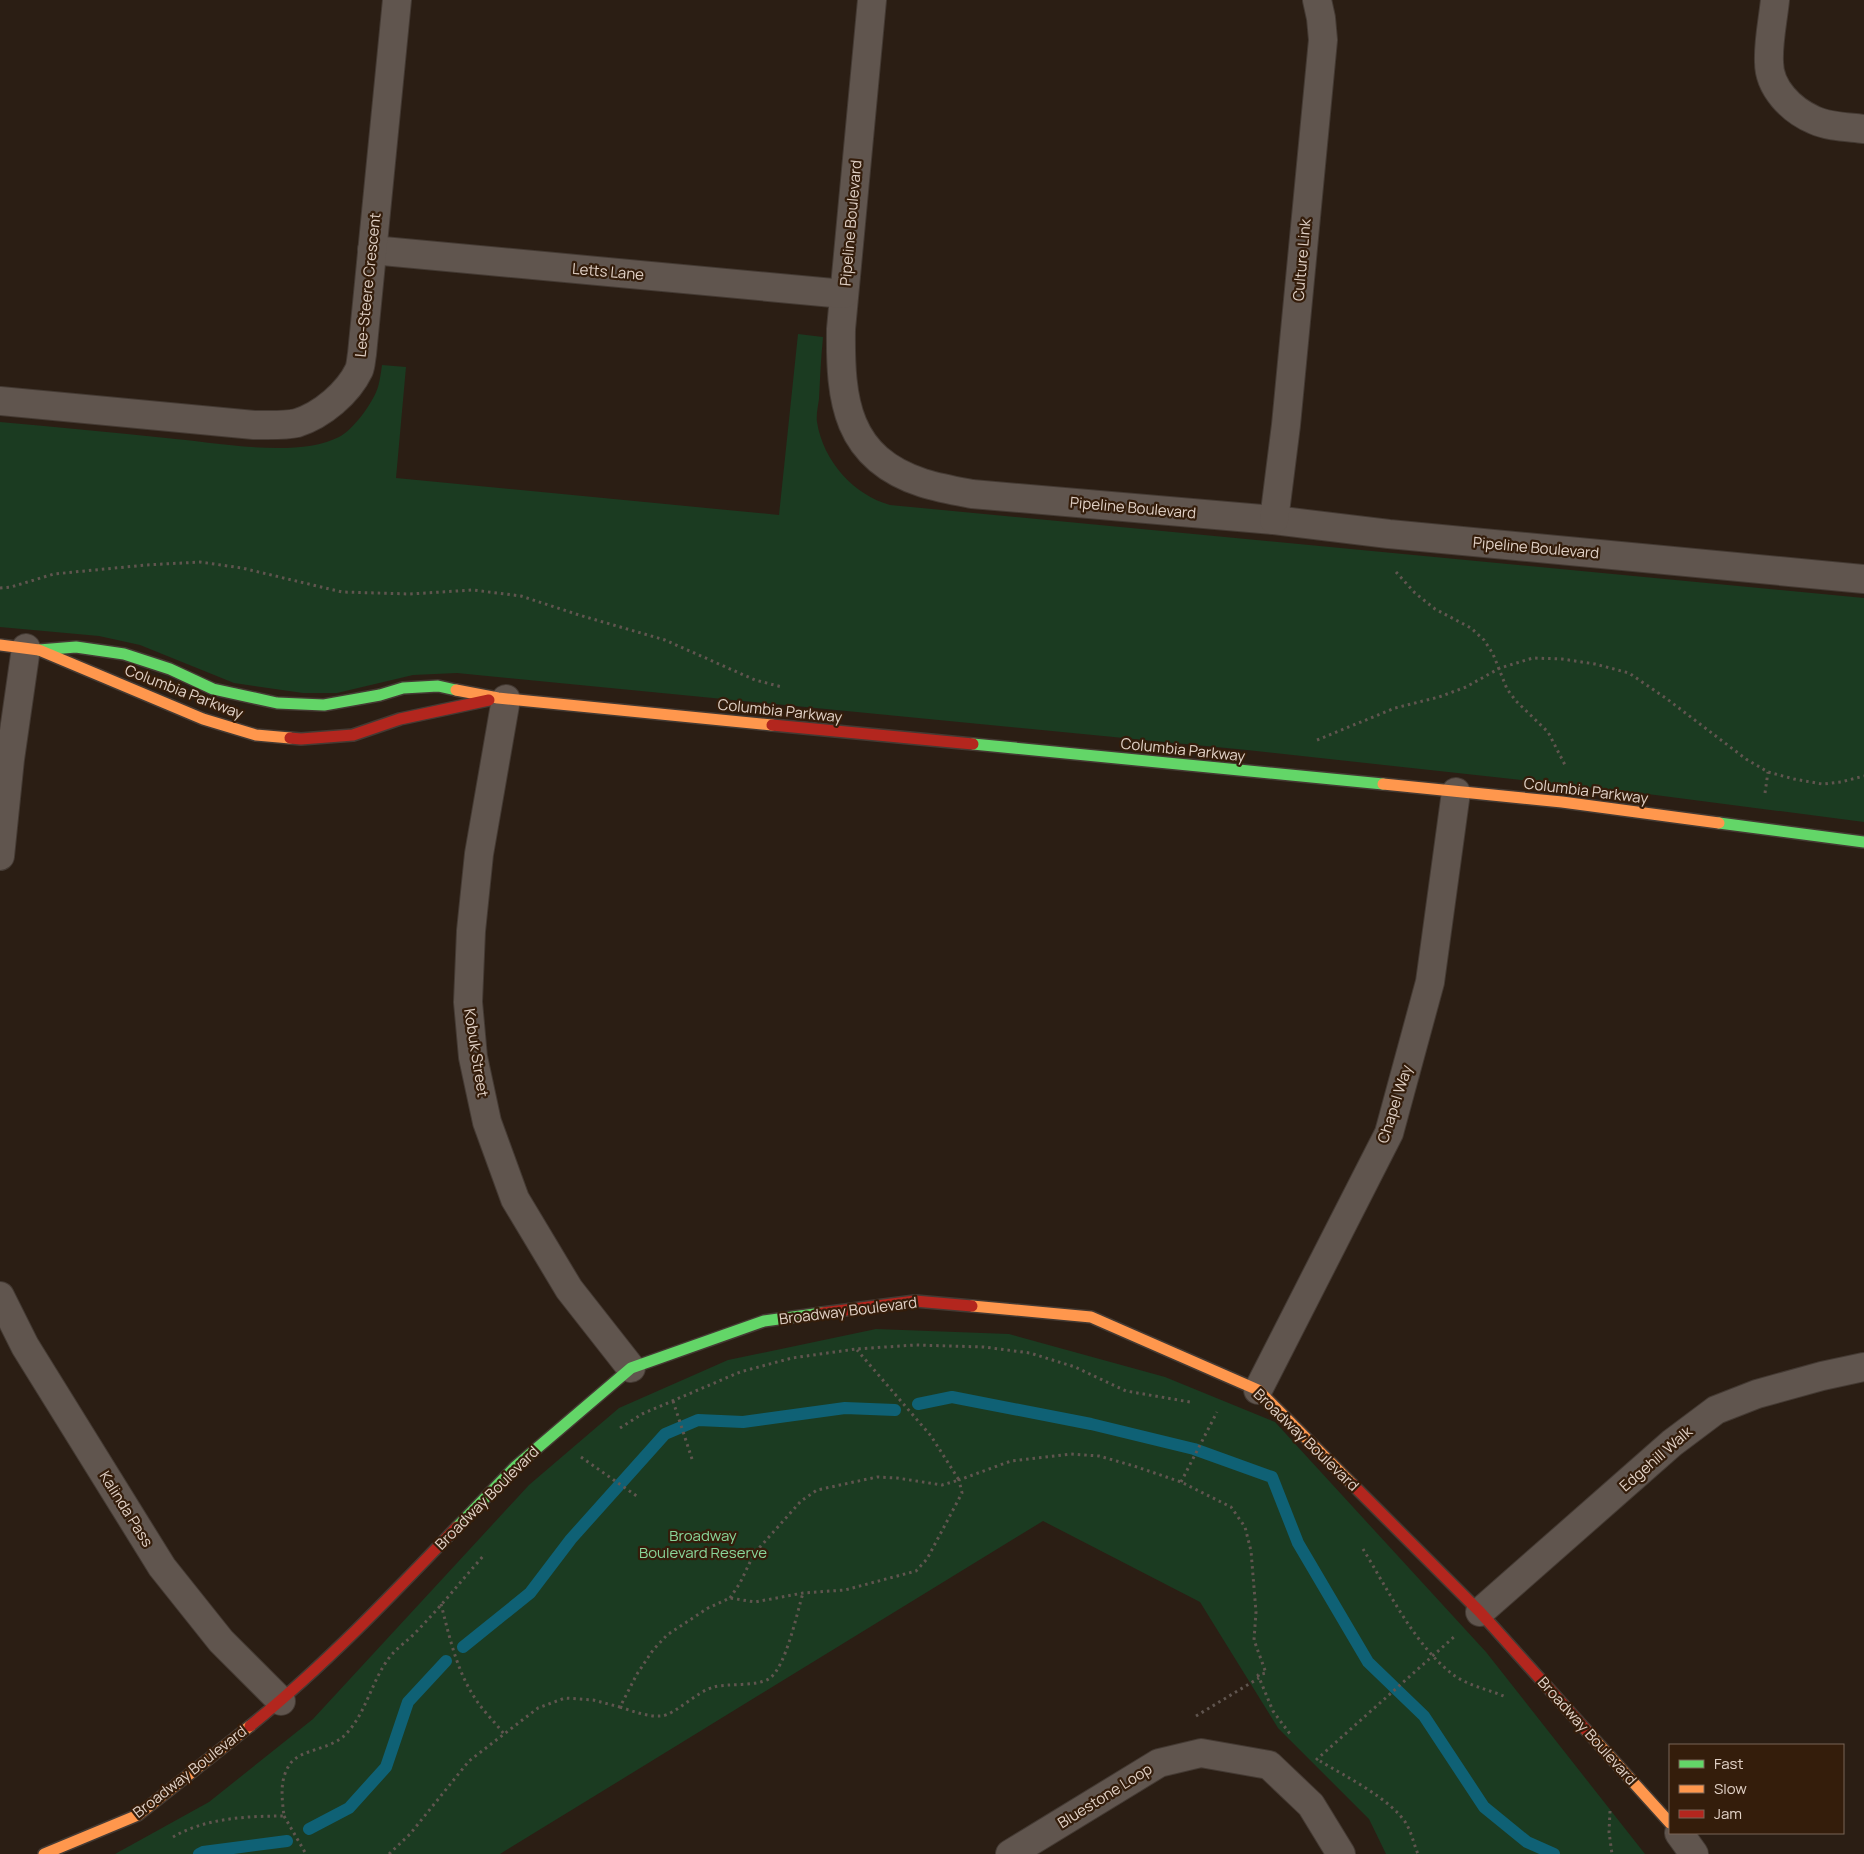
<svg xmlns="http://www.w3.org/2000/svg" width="1864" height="1854" font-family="Manrope,sans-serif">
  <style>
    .green { fill: #1b3b21 }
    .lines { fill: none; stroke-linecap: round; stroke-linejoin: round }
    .stream { stroke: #0f6175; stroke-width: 12 }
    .street-casing { stroke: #443a33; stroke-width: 30 }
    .fast-casing { stroke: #443a33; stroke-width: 14 }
    .slow-casing { stroke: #443a33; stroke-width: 14 }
    .jam-casing { stroke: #443a33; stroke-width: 14 }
    .path { stroke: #60554f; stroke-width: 3; stroke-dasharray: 2.5 4; stroke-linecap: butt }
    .street { stroke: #60554e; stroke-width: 28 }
    .fast { stroke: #63d668; stroke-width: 11 }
    .slow { stroke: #ff974d; stroke-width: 11 }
    .jam { stroke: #b3261e; stroke-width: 11 }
    .labels { text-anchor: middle; stroke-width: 4.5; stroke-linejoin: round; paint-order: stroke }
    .street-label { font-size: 15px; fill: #e1d1c6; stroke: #341d0b }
    .park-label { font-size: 15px; fill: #89d69a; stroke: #341d0b }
  </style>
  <rect width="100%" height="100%" fill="#2b1e14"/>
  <g class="green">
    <path d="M798 334 823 337C821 358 820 378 819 399 818 406 816 415 817 422 823 461 854 495 890 505L1864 598V822L1640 793 1247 750 457 673 413 675 337 693H303L234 683 140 645 99 636 0 627V422C55 427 111 432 166 438 214 442 296 459 339 437 353 430 373 403 378 387 380 380 381 372 382 365L406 367 396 478 779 515Z"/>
    <path d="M876 1329 1009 1334 1165 1377 1275 1422 1486 1652 1645 1854H1386L1369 1819 1278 1728 1200 1602 1043 1521 500 1854H115L209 1802 313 1719 529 1485 619 1408 728 1360Z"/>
  </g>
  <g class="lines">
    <g class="stream">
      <path d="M918 1404 952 1397 1091 1424 1194 1449 1272 1477 1298 1543 1368 1662 1424 1716 1484 1807 1527 1842 1554 1854"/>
      <path d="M463 1647 530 1593 571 1539 665 1434 698 1420 743 1422 845 1408 895 1410"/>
      <path d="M309 1829 349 1808 386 1767 408 1702 446 1661"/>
      <path d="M199 1854 203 1852 287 1841"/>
    </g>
    <g class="street-casing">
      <g id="street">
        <path d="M872 0 841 329C840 401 846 458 923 483 939 488 956 491 972 494L1274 520 1389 534 1864 579"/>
        <path d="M1775 0C1773 20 1768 42 1769 62 1769 88 1791 110 1814 120 1829 127 1848 127 1864 129"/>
        <path d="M372 250 844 294"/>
        <path d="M0 401 254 425C267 425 284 426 297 423 322 415 348 393 359 370 361 365 361 359 362 354L397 0"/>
        <path d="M1274 520 1286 425 1323 40 1321 18 1317 0"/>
        <path d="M506 699 479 854 471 931 468 1002 473 1057 487 1122 515 1199 569 1289 631 1368"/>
        <path d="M0 856 10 759 26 648"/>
        <path d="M0 1296 25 1346 162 1567 221 1641 281 1701"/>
        <path d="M1258 1390 1389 1133 1430 982 1456 792"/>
        <path d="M1480 1612 1672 1443 1716 1410 1757 1394 1822 1376 1864 1367"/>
        <path d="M1679 1833 1694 1854"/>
        <path d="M1010 1854 1159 1763 1201 1753 1269 1765 1311 1805 1341 1854"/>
      </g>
    </g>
    <g class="fast-casing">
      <g id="fast">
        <path d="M39 650 76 647 124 654 170 669 213 689 277 703 324 705 380 695 403 688 438 686 456 690"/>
        <path d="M973 744 1383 784"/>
        <path d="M1719 823 1864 842"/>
        <path d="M457 1527 515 1467 631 1368 764 1321 822 1313"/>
      </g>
    </g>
    <g class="slow-casing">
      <g id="slow">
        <path d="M0 645 39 650 203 719 256 735 290 738"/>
        <path d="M456 690 498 698 772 725"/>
        <path d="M1383 784 1562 802 1719 823"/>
        <path d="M972 1306 1091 1317 1258 1390 1352 1484"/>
        <path d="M1586 1730 1670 1823"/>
        <path d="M44 1854 138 1815 250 1726"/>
      </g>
    </g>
    <g class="jam-casing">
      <g id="jam">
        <path d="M772 725 973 744"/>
        <path d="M290 738 301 739 353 735 400 719 489 700"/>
        <path d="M822 1313 915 1301 972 1306"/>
        <path d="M1352 1484 1480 1612 1586 1730"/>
        <path d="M250 1726C324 1666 391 1596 457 1527"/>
      </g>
    </g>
    <g class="path">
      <path d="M1396 572 1415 593 1435 609 1471 628 1484 640 1493 654 1507 689 1516 701 1548 732 1565 765"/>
      <path d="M0 588 11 587 54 574 146 565 200 562 242 568 342 592 410 594 473 590 521 596 579 615 665 640 755 680 782 687"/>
      <path d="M1317 740 1395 708 1439 697 1466 687 1500 668 1533 658 1562 659 1595 664 1629 673 1667 699 1746 759 1768 772 1794 779 1822 784 1841 782 1864 776"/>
      <path d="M1765 793 1768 772"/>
      <path d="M673 1401 692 1459"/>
      <path d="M620 1428 642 1414 740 1372 792 1358 856 1349 915 1345 984 1347 1030 1353 1075 1367 1126 1391 1190 1402"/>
      <path d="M581 1457 638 1497"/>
      <path d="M1181 1482 1217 1412"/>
      <path d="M1363 1549C1387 1588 1414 1644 1451 1673 1467 1686 1488 1689 1506 1697"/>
      <path d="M730 1598 740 1583 751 1560 760 1547 801 1501 817 1490 877 1477 897 1478 942 1485 959 1480 931 1436 857 1350"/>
      <path d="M441 1604C449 1635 456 1668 473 1695 481 1709 494 1721 504 1734"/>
      <path d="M620 1707C632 1711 648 1717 661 1716 675 1715 697 1691 714 1687 727 1683 758 1687 770 1678 786 1666 797 1613 803 1593"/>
      <path d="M1196 1716 1259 1678"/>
      <path d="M1316 1760 1455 1636"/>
      <path d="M1320 1761C1345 1776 1393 1800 1407 1825 1412 1834 1414 1845 1418 1854"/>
      <path d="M1610 1811 1609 1832 1612 1854"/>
      <path d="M284 1816 306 1854"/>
      <path d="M173 1837C205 1818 248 1816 284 1816 282 1798 279 1780 290 1764 300 1749 331 1750 346 1734 368 1711 372 1676 394 1652 400 1646 407 1641 414 1634 439 1609 461 1581 485 1554"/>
      <path d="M389 1854 410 1834 469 1761 538 1708 565 1698 593 1700 620 1707 637 1674 653 1650 667 1635 708 1608 730 1598 755 1602 803 1593 845 1590 916 1571 927 1559 962 1493 959 1480 1011 1461 1071 1454 1099 1456 1134 1466 1181 1482 1231 1507 1245 1527 1251 1551 1256 1612 1254 1640 1266 1673 1258 1675 1273 1711 1290 1734"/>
    </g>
    <use href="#street" class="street"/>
    <use href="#fast" class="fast"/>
    <use href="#slow" class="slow"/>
    <use href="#jam" class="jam"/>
  </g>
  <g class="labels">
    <g class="street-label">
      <text transform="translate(851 223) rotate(-85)" y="5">Pipeline Boulevard</text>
      <text transform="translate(1302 260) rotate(-85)" y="5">Culture Link</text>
      <text transform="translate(608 272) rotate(5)" y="5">Letts Lane</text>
      <text transform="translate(368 285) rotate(-84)" y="5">Lee-Steere Crescent</text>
      <text transform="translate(1133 508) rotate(5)" y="5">Pipeline Boulevard</text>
      <text transform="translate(1536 548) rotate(5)" y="5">Pipeline Boulevard</text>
      <text transform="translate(184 692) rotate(21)" y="5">Columbia Parkway</text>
      <text transform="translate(780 711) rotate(6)" y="5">Columbia Parkway</text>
      <text transform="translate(1183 750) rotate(6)" y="5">Columbia Parkway</text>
      <text transform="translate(1586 791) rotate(7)" y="5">Columbia Parkway</text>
      <text transform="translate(476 1053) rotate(81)" y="5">Kobuk Street</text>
      <text transform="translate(1395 1104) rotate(-72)" y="5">Chapel Way</text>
      <text transform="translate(848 1311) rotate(-7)" y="5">Broadway Boulevard</text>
      <text transform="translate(1306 1440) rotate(44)" y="5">Broadway Boulevard</text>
      <text transform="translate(1656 1459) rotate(-41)" y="5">Edgehill Walk</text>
      <text transform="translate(487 1498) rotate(-45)" y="5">Broadway Boulevard</text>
      <text transform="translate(126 1509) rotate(58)" y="5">Kalinda Pass</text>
      <text transform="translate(1587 1731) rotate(48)" y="5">Broadway Boulevard</text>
      <text transform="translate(190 1772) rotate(-38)" y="5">Broadway Boulevard</text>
      <text transform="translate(1105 1796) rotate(-32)" y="5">Bluestone Loop</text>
    </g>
    <g class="park-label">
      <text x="703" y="1541">Broadway<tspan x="703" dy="17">Boulevard Reserve</tspan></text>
    </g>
  </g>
  <rect x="1669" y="1744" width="175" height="90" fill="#341d0b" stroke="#796556"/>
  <rect x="1679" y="1760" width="25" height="8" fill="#63d668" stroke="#796556"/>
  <text x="1714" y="1769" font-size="15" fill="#e1d1c6">Fast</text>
  <rect x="1679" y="1785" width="25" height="8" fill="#ff974d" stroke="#796556"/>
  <text x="1714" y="1794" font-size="15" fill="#e1d1c6">Slow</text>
  <rect x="1679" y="1810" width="25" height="8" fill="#b3261e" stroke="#796556"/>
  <text x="1714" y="1819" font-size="15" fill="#e1d1c6">Jam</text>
</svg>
